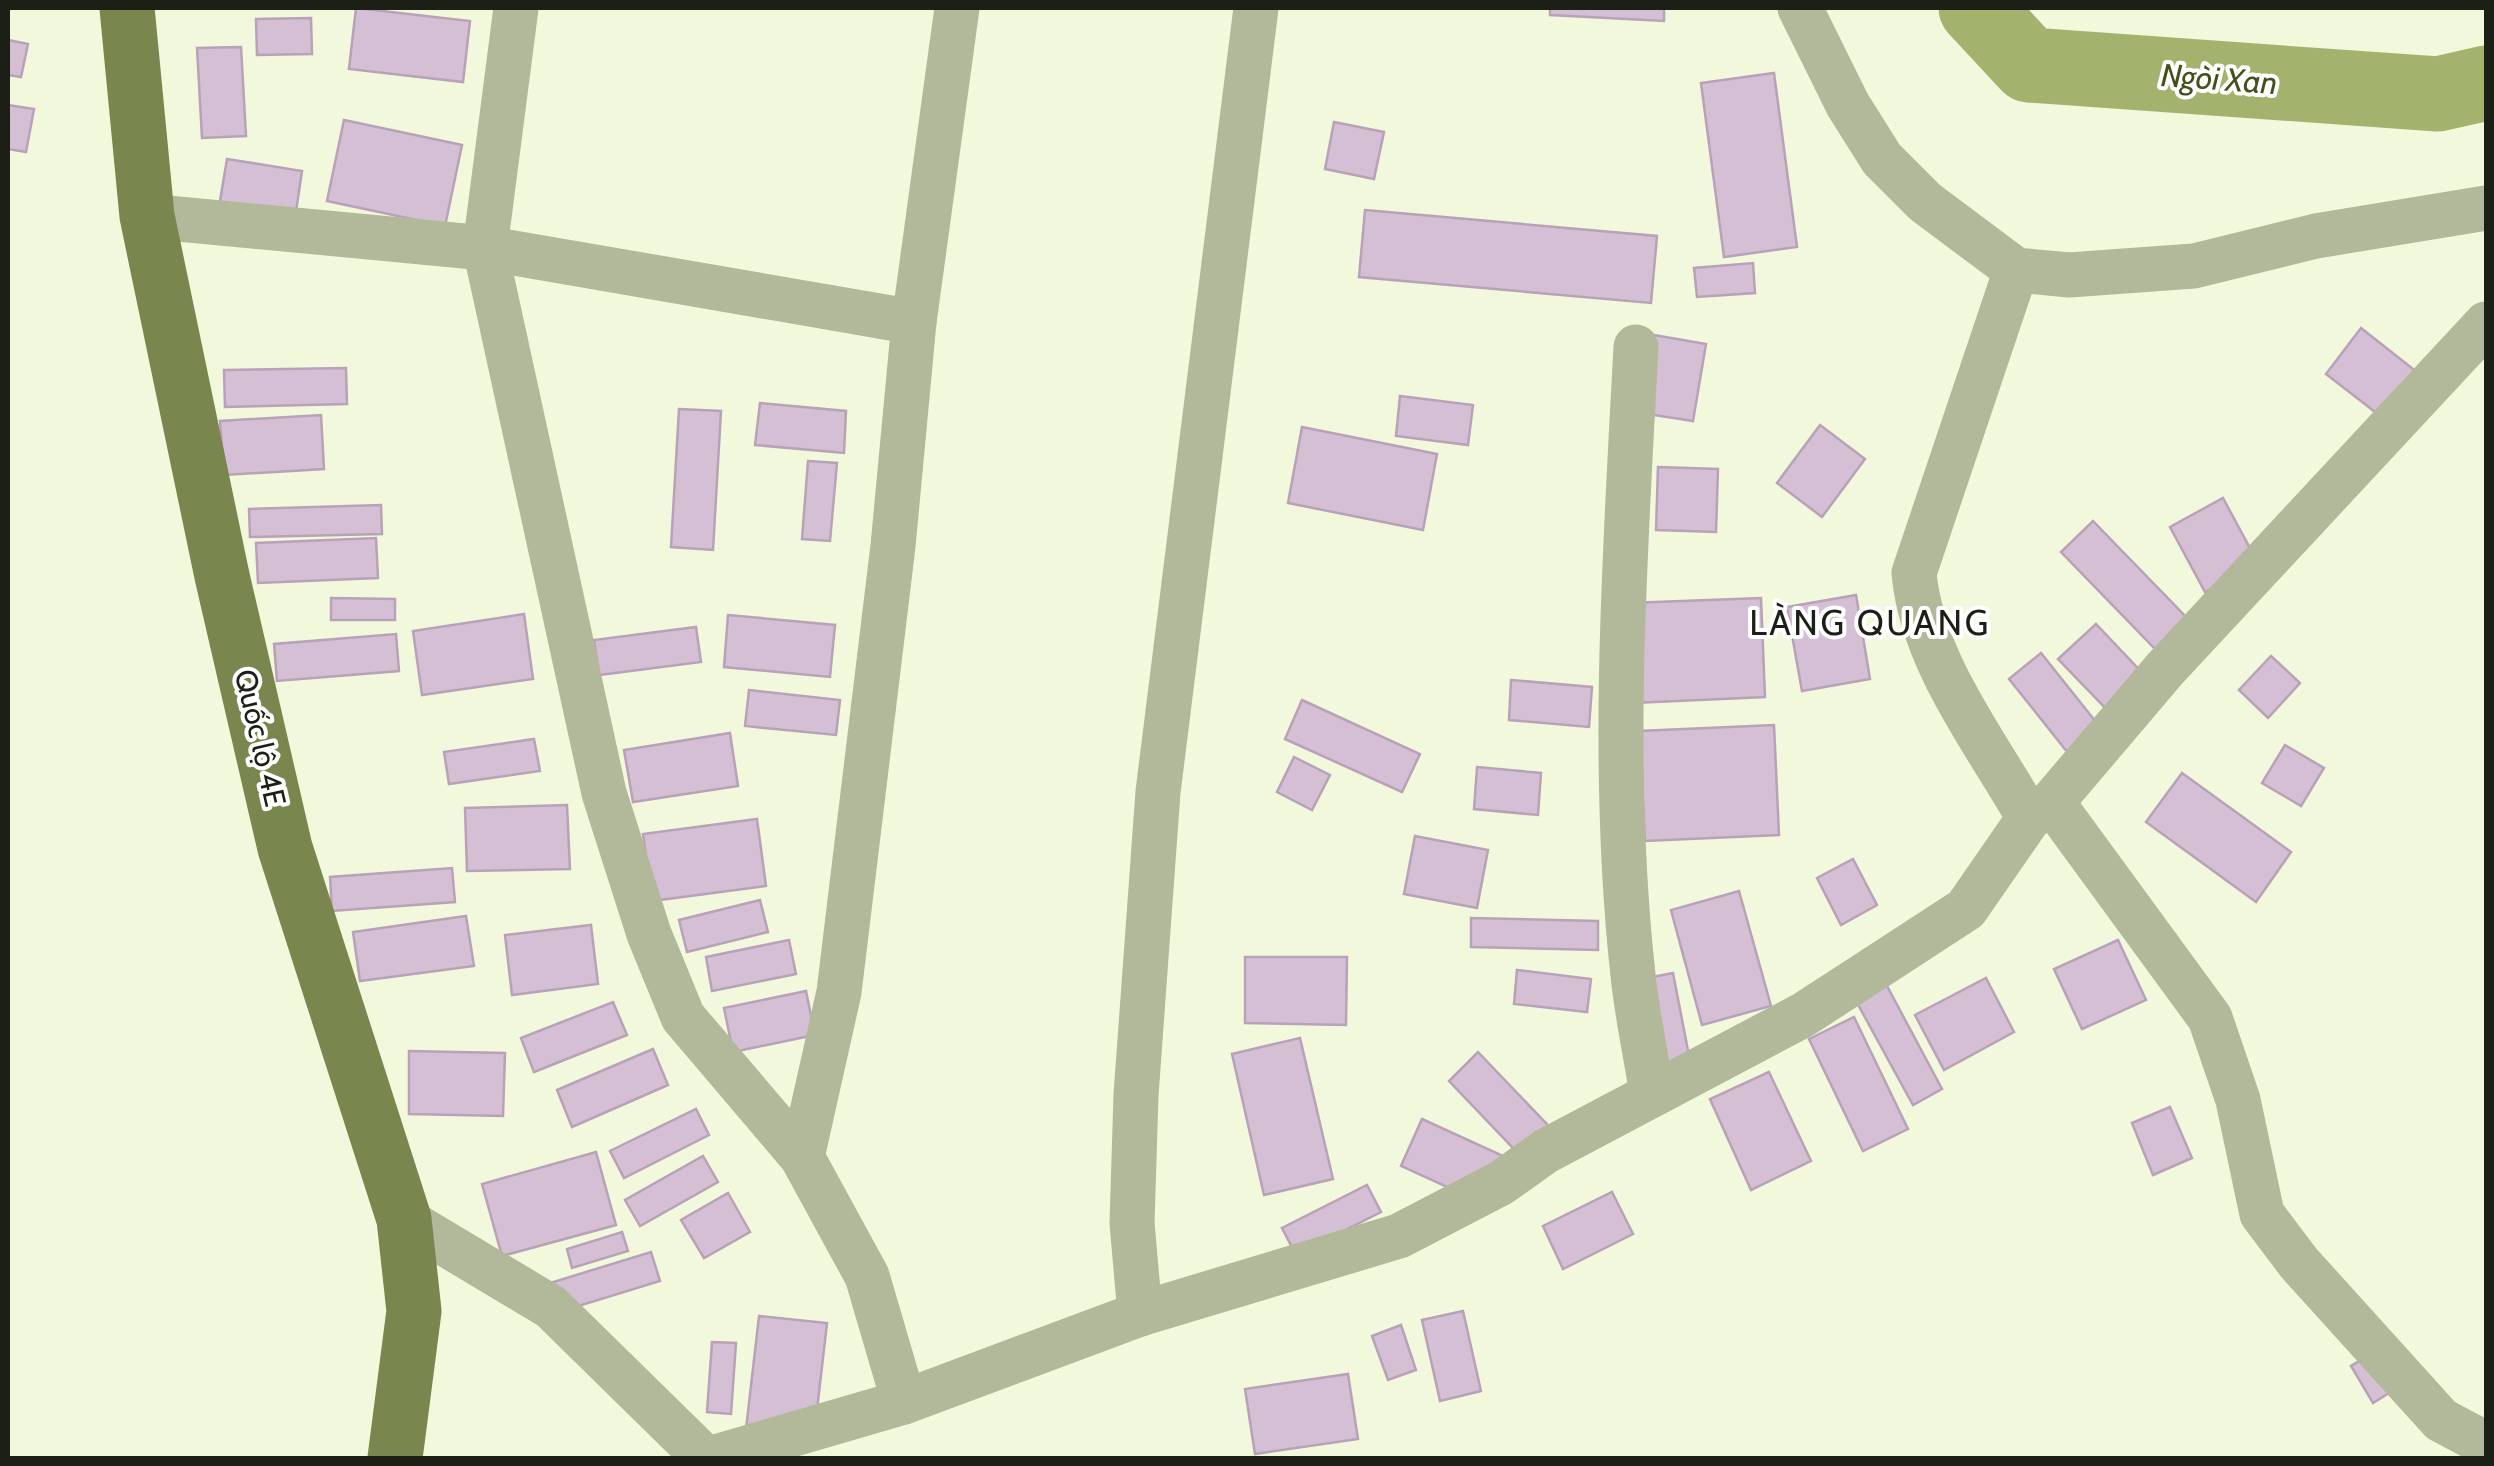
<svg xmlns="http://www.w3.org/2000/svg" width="2494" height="1466" font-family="Cabin,sans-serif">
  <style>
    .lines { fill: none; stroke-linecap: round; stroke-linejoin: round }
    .river { stroke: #a3b36d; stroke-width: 75 }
    .building { fill: #d5bfd4; stroke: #b8a2b7; stroke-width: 2.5 }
    .minor { stroke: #b1b99a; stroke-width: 45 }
    .primary { stroke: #79864d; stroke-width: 55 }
    .labels { text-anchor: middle; stroke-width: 8; stroke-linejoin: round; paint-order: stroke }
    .street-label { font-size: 30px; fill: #1c1f15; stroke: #fff }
    .water-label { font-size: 32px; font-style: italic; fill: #454f1b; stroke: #fff }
    .quarter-label { font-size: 35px; letter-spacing: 2.5px; fill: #1c1f15; stroke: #fff }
  </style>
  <rect width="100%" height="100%" fill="#f1f8dc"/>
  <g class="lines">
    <path class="river" d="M1976 8 2029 65 2438 94 2486 83"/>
  </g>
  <g class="building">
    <path d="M356 8 470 21 463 82 349 69Z"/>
    <path d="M1550 8H1664V21L1550 15Z"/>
    <path d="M311 18 312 54 257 55 256 19Z"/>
    <path d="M8 40 28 44 21 77 8 75Z"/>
    <path d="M241 47 246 136 202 138 197 48Z"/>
    <path d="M1774 73 1797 247 1724 257 1701 83Z"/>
    <path d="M8 105 34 109 26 152 8 149Z"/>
    <path d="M344 120 462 145 445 226 327 201Z"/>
    <path d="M1334 122 1384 132 1374 179 1325 169Z"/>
    <path d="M227 159 302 171 293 232 217 219Z"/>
    <path d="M1365 210 1657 236 1651 303 1359 277Z"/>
    <path d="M1753 263 1755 293 1697 297 1694 268Z"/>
    <path d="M2361 328 2432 384 2397 429 2326 374Z"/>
    <path d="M1654 335 1706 344 1693 421 1641 413Z"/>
    <path d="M346 368 347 404 225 407 224 370Z"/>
    <path d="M1400 396 1473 405 1468 445 1396 436Z"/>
    <path d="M760 403 846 411 844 453 755 445Z"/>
    <path d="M679 409 721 411 713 550 671 547Z"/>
    <path d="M321 415 324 469 224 475 220 421Z"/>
    <path d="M1820 425 1865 459 1822 517 1777 483Z"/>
    <path d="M1302 427 1437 454 1423 530 1288 503Z"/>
    <path d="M808 461 837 463 830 541 802 539Z"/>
    <path d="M1658 467 1718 469 1716 532 1656 530Z"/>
    <path d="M2223 498 2258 563 2205 592 2170 527Z"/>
    <path d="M381 505 382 534 250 537 249 509Z"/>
    <path d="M2093 521 2189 620 2157 651 2061 552Z"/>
    <path d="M376 538 378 578 258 583 256 543Z"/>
    <path d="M1856 595 1870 679 1802 691 1787 607Z"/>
    <path d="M331 598 395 599V620H331Z"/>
    <path d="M1761 598 1765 697 1634 703 1629 603Z"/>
    <path d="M524 614 533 679 422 695 413 631Z"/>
    <path d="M728 615 835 625 830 677 724 667Z"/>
    <path d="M2096 624 2150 681 2113 716 2058 659Z"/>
    <path d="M696 627 701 662 599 675 594 640Z"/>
    <path d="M396 634 399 671 277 681 274 644Z"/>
    <path d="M2041 653 2100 727 2068 753 2009 679Z"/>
    <path d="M2271 656 2300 683 2268 718 2239 690Z"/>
    <path d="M1511 680 1592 687 1589 727 1509 720Z"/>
    <path d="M749 690 840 700 836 735 745 726Z"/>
    <path d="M1302 700 1420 754 1402 792 1285 739Z"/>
    <path d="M1774 725 1779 835 1645 841 1639 731Z"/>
    <path d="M730 733 738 786 633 802 624 750Z"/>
    <path d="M534 739 540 771 449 784 444 752Z"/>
    <path d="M2285 745 2324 768 2301 806 2262 783Z"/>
    <path d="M1294 757 1330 775 1312 810 1277 792Z"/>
    <path d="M1477 767 1541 773 1538 815 1474 809Z"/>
    <path d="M2182 773 2291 852 2256 902 2146 822Z"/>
    <path d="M567 805 570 869 467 871 465 808Z"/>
    <path d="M757 819 766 886 652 901 643 834Z"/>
    <path d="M1415 836 1488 850 1477 908 1404 894Z"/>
    <path d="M1853 859 1877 905 1841 925 1817 878Z"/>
    <path d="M452 868 455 902 332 911 330 877Z"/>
    <path d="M1739 891 1771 1006 1702 1025 1671 910Z"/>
    <path d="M760 900 768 932 687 952 679 920Z"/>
    <path d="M466 916 474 966 360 981 353 932Z"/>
    <path d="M1471 918 1598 921V950L1471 947Z"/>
    <path d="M591 925 598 984 512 995 505 935Z"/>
    <path d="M789 940 796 974 712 991 706 957Z"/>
    <path d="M2118 940 2146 1000 2082 1029 2054 969Z"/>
    <path d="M1245 957H1347L1346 1025 1245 1023Z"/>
    <path d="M1517 970 1591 979 1587 1012 1514 1004Z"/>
    <path d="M1673 973 1690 1061 1658 1067 1642 979Z"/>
    <path d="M1986 978 2014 1032 1944 1070 1915 1015Z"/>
    <path d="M1886 984 1942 1089 1913 1105 1856 1001Z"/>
    <path d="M806 991 815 1035 733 1052 724 1008Z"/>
    <path d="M613 1002 627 1035 534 1072 521 1038Z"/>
    <path d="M1854 1017 1908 1129 1863 1151 1809 1039Z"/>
    <path d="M1300 1038 1333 1179 1264 1195 1232 1054Z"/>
    <path d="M653 1049 668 1085 572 1127 557 1090Z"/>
    <path d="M409 1051 505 1053 503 1116 409 1114Z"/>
    <path d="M1478 1052 1563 1141 1533 1169 1449 1081Z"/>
    <path d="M1769 1072 1811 1161 1751 1190 1710 1099Z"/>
    <path d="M2170 1107 2192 1158 2153 1175 2132 1123Z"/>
    <path d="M696 1109 709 1135 624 1178 610 1151Z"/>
    <path d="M1422 1119 1512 1160 1491 1207 1401 1166Z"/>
    <path d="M596 1152 616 1225 502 1256 482 1184Z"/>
    <path d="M703 1156 718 1182 640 1226 625 1200Z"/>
    <path d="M1367 1185 1381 1212 1296 1255 1282 1228Z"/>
    <path d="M1612 1192 1633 1234 1563 1269 1543 1226Z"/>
    <path d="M728 1193 750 1232 704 1258 681 1220Z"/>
    <path d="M622 1232 628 1251 572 1268 567 1249Z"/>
    <path d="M651 1252 660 1281 559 1312 550 1283Z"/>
    <path d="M1463 1311 1481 1391 1440 1401 1422 1320Z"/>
    <path d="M759 1316 827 1323 813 1445 745 1438Z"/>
    <path d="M1401 1325 1416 1370 1388 1380 1372 1336Z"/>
    <path d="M712 1342 736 1343 731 1414 707 1412Z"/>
    <path d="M2390 1342 2413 1378 2373 1403 2351 1366Z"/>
    <path d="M1348 1374 1358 1439 1255 1454 1245 1389Z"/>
  </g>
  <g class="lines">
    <g class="minor">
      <path d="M516 8 485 248 604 793 649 934 683 1017 802 1157 867 1276 904 1402"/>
      <path d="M1800 8 1848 105 1882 159 1925 202 2016 270 2069 275 2194 266 2316 236 2486 208"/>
      <path d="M147 216 485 248 914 322"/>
      <path d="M2016 270 1914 573C1922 662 1986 742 2029 818"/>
      <path d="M1636 347C1625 555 1610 766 1633 975 1637 1015 1646 1055 1652 1094"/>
      <path d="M2052 802 2210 1018 2238 1100 2262 1214 2299 1263 2441 1420 2486 1444"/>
      <path d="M802 1157 839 992 893 546 914 322 957 8"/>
      <path d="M404 1219 551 1307 705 1458"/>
      <path d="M1140 1314 1132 1223 1136 1095 1158 792 1256 8"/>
      <path d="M712 1458 904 1402 1140 1314 1399 1236 1501 1183 1546 1151 1803 1015 1966 909 2029 818 2052 802 2165 669 2486 324"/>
    </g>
    <path class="primary" d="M127 8 147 216 222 576 285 848 404 1219 414 1311 395 1458"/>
  </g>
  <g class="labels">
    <g class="street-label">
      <text transform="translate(260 738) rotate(77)" y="10">Quốc lộ 4E</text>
    </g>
    <g class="water-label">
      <text transform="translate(2219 79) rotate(4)" y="11">Ngòi Xan</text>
    </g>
    <g class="quarter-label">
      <text x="1870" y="635">LÀNG QUANG</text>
    </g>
  </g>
  <rect width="2494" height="1466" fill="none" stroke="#1c1f15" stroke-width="20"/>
</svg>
